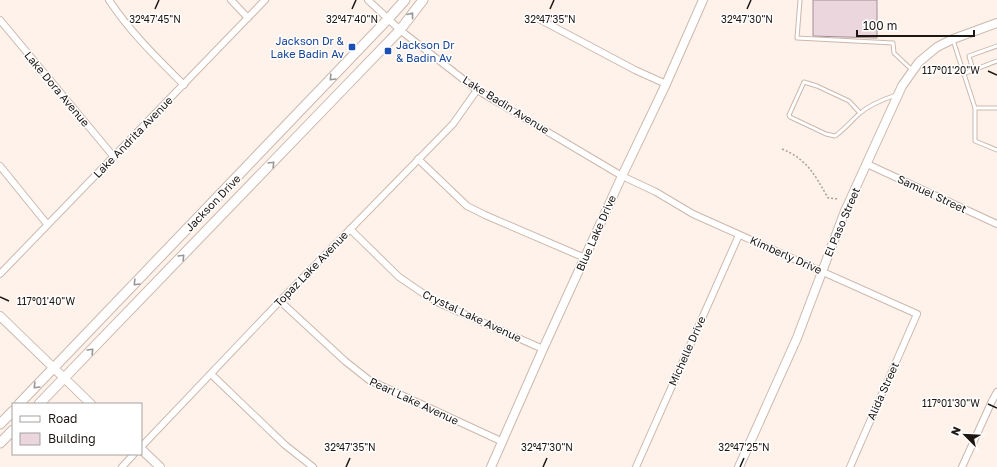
<svg xmlns="http://www.w3.org/2000/svg" width="997" height="467" font-family="'Golos Text',sans-serif">
  <style>
    .building { fill: #ecd6de; stroke: #a28d95 }
    .lines { fill: none; stroke-linecap: round; stroke-linejoin: round }
    .service-casing { stroke: #ccb8ac; stroke-width: 5 }
    .minor-casing { stroke: #ccb8ac; stroke-width: 8 }
    .tertiary-casing { stroke: #ccb8ac; stroke-width: 10 }
    .secondary-casing { stroke: #ccb8ac; stroke-width: 11 }
    .path { stroke: #a99e98; stroke-width: 1.5; stroke-dasharray: 2 2; stroke-linecap: butt }
    .service { stroke: #fff; stroke-width: 3 }
    .minor { stroke: #fff; stroke-width: 6 }
    .tertiary { stroke: #fff; stroke-width: 8 }
    .secondary { stroke: #fff; stroke-width: 9 }
    .oneway { stroke: #999694 }
    .ticks { fill: none; stroke: #1d1612; stroke-width: 1.5 }
    .transit-dot { fill: #1a4fb4; stroke: #fff; stroke-width: 1.5 }
    .labels { text-anchor: middle; stroke-width: 3; stroke-linejoin: round; paint-order: stroke }
    .transit-label { font-size: 11px; fill: #164399; stroke: #fff; text-anchor: end }
    .street-label { font-size: 11px; fill: #1d1612; stroke: #fff }
    .ticks-label { font-size: 10px; text-anchor: middle; fill: #1d1612; stroke: #fff; stroke-width: 3; stroke-linejoin: round; paint-order: stroke }
  </style>
  <rect width="100%" height="100%" fill="#fff2eb"/>
  <path class="building" d="M813 0H877V38L813 36Z"/>
  <g class="lines">
    <g class="service-casing">
      <g id="service">
        <path d="M800 0 797 38 893 43 894 53 912 70"/>
        <path d="M953 40 975 108H997"/>
        <path d="M973 70 969 56 997 46"/>
        <path d="M963 74 997 61"/>
        <path d="M975 108V141L997 150"/>
        <path d="M860 113 849 101 817 86 804 82 789 115 790 117 826 134 835 136C845 129 850 122 859 114 869 105 884 99 896 95"/>
      </g>
    </g>
    <g class="minor-casing">
      <g id="minor">
        <path d="M109 0C130 32 157 58 184 85"/>
        <path d="M231 0 248 18"/>
        <path d="M368 0 400 30 477 90 622 176 656 192 693 214 917 314 850 467"/>
        <path d="M539 19 635 70 666 84"/>
        <path d="M0 20 114 157"/>
        <path d="M418 159 467 206 485 215 585 258"/>
        <path d="M867 164 997 224"/>
        <path d="M0 166 47 224"/>
        <path d="M350 229 399 277 424 294 439 303 543 349"/>
        <path d="M0 274 265 0"/>
        <path d="M280 301 345 361 369 380 503 442"/>
        <path d="M211 374 285 445 313 467"/>
        <path d="M141 447 280 301 453 124 477 90"/>
        <path d="M122 467 134 454"/>
        <path d="M636 467 739 235"/>
        <path d="M962 467 992 401 997 392"/>
      </g>
    </g>
    <g class="tertiary-casing">
      <g id="tertiary">
        <path d="M0 316 91 404"/>
        <path d="M141 449 160 467"/>
        <path d="M491 467 543 349 622 176 666 84 703 0"/>
        <path d="M739 467 797 338 845 211 902 86 919 62 937 47 953 39 997 23"/>
      </g>
    </g>
    <g class="secondary-casing">
      <g id="secondary">
        <path d="M19 404 388 19 405 0"/>
        <path d="M39 404 347 85 400 30 423 0"/>
        <path d="M0 424 13 411"/>
        <path d="M0 443 13 430"/>
      </g>
    </g>
    <path class="path" d="M782 149C807 159 815 175 828 198L839 199"/>
    <use href="#service" class="service"/>
    <use href="#minor" class="minor"/>
    <use href="#tertiary" class="tertiary"/>
    <use href="#secondary" class="secondary"/>
  </g>
  <defs><path id="oneway-chevron" d="M-2-3.5L2.5 0L-2 3.5" fill="none" stroke-width="1.6" stroke-linecap="round" stroke-linejoin="round"/></defs>
  <g class="oneway">
    <use href="#oneway-chevron" transform="translate(411 15) rotate(-52)"/>
    <use href="#oneway-chevron" transform="translate(332 78) rotate(134)"/>
    <use href="#oneway-chevron" transform="translate(272 164) rotate(-46)"/>
    <use href="#oneway-chevron" transform="translate(182 257) rotate(-46)"/>
    <use href="#oneway-chevron" transform="translate(136 283) rotate(134)"/>
    <use href="#oneway-chevron" transform="translate(91 351) rotate(-46)"/>
    <use href="#oneway-chevron" transform="translate(36 386) rotate(134)"/>
  </g>
  <path class="ticks" d="M155 9 159 0M352 9 356 0M550 9 554 0M747 9 751 0M988 71 997 75M0 297 9 301M988 404 997 408M346 467 350 458M543 467 547 458M740 467 744 458"/>
  <g class="transit-dot">
    <rect x="348" y="43" width="8" height="8" rx="2"/>
    <rect x="384" y="47" width="8" height="8" rx="2"/>
  </g>
  <g class="labels">
    <g class="transit-label">
      <text x="344" y="45">Jackson Dr &amp;<tspan x="344" dy="13">Lake Badin Av</tspan></text>
      <text x="396" y="49" text-anchor="start">Jackson Dr<tspan x="396" dy="13">&amp; Badin Av</tspan></text>
    </g>
    <g class="street-label">
      <text transform="translate(57 89) rotate(50)" y="4">Lake Dora Avenue</text>
      <text transform="translate(506 105) rotate(32)" y="4">Lake Badin Avenue</text>
      <text transform="translate(133 137) rotate(-46)" y="4">Lake Andrita Avenue</text>
      <text transform="translate(932 194) rotate(25)" y="4">Samuel Street</text>
      <text transform="translate(213 203) rotate(-46)" y="4">Jackson Drive</text>
      <text transform="translate(842 222) rotate(-67)" y="4">El Paso Street</text>
      <text transform="translate(596 233) rotate(-66)" y="4">Blue Lake Drive</text>
      <text transform="translate(786 255) rotate(24)" y="4">Kimberly Drive</text>
      <text transform="translate(311 269) rotate(-46)" y="4">Topaz Lake Avenue</text>
      <text transform="translate(472 316) rotate(25)" y="4">Crystal Lake Avenue</text>
      <text transform="translate(687 351) rotate(-66)" y="4">Michelle Drive</text>
      <text transform="translate(883 391) rotate(-66)" y="4">Alida Street</text>
      <text transform="translate(414 401) rotate(25)" y="4">Pearl Lake Avenue</text>
    </g>
  </g>
  <g class="ticks-label">
    <text x="155" y="23">32°47'45"N</text>
    <text x="352" y="23">32°47'40"N</text>
    <text x="550" y="23">32°47'35"N</text>
    <text x="747" y="23">32°47'30"N</text>
    <text x="951" y="74">117°01'20"W</text>
    <text x="46" y="305">117°01'40"W</text>
    <text x="951" y="407">117°01'30"W</text>
    <text x="350" y="451">32°47'35"N</text>
    <text x="547" y="451">32°47'30"N</text>
    <text x="744" y="451">32°47'25"N</text>
  </g>
  <rect x="12" y="403" width="130" height="52" fill="#ffffff" stroke="#a5a2a0"/>
  <rect x="20" y="416" width="20" height="6" fill="#ffffff" stroke="#a5a2a0"/>
  <text x="48" y="423" font-size="12" fill="#1d1612">Road</text>
  <rect x="20" y="433" width="20" height="12" fill="#ecd6de" stroke="#a5a2a0"/>
  <text x="48" y="443" font-size="12" fill="#1d1612">Building</text>
  <g transform="translate(965 435) rotate(294)" stroke="#ffffff" stroke-width="3" paint-order="stroke">
  <path d="M0-3L7 15L0 10L-7 15Z" fill="#1d1612"/>
  <text y="-6" font-size="11" font-weight="bold" text-anchor="middle" fill="#1d1612">N</text>
  </g>
  <path d="M857 30v6h117v-6" fill="none" stroke="#1d1612" stroke-width="2"/>
  <text x="863" y="30" font-size="12" fill="#1d1612" stroke="#ffffff" stroke-width="3" paint-order="stroke">100 m</text>
</svg>
